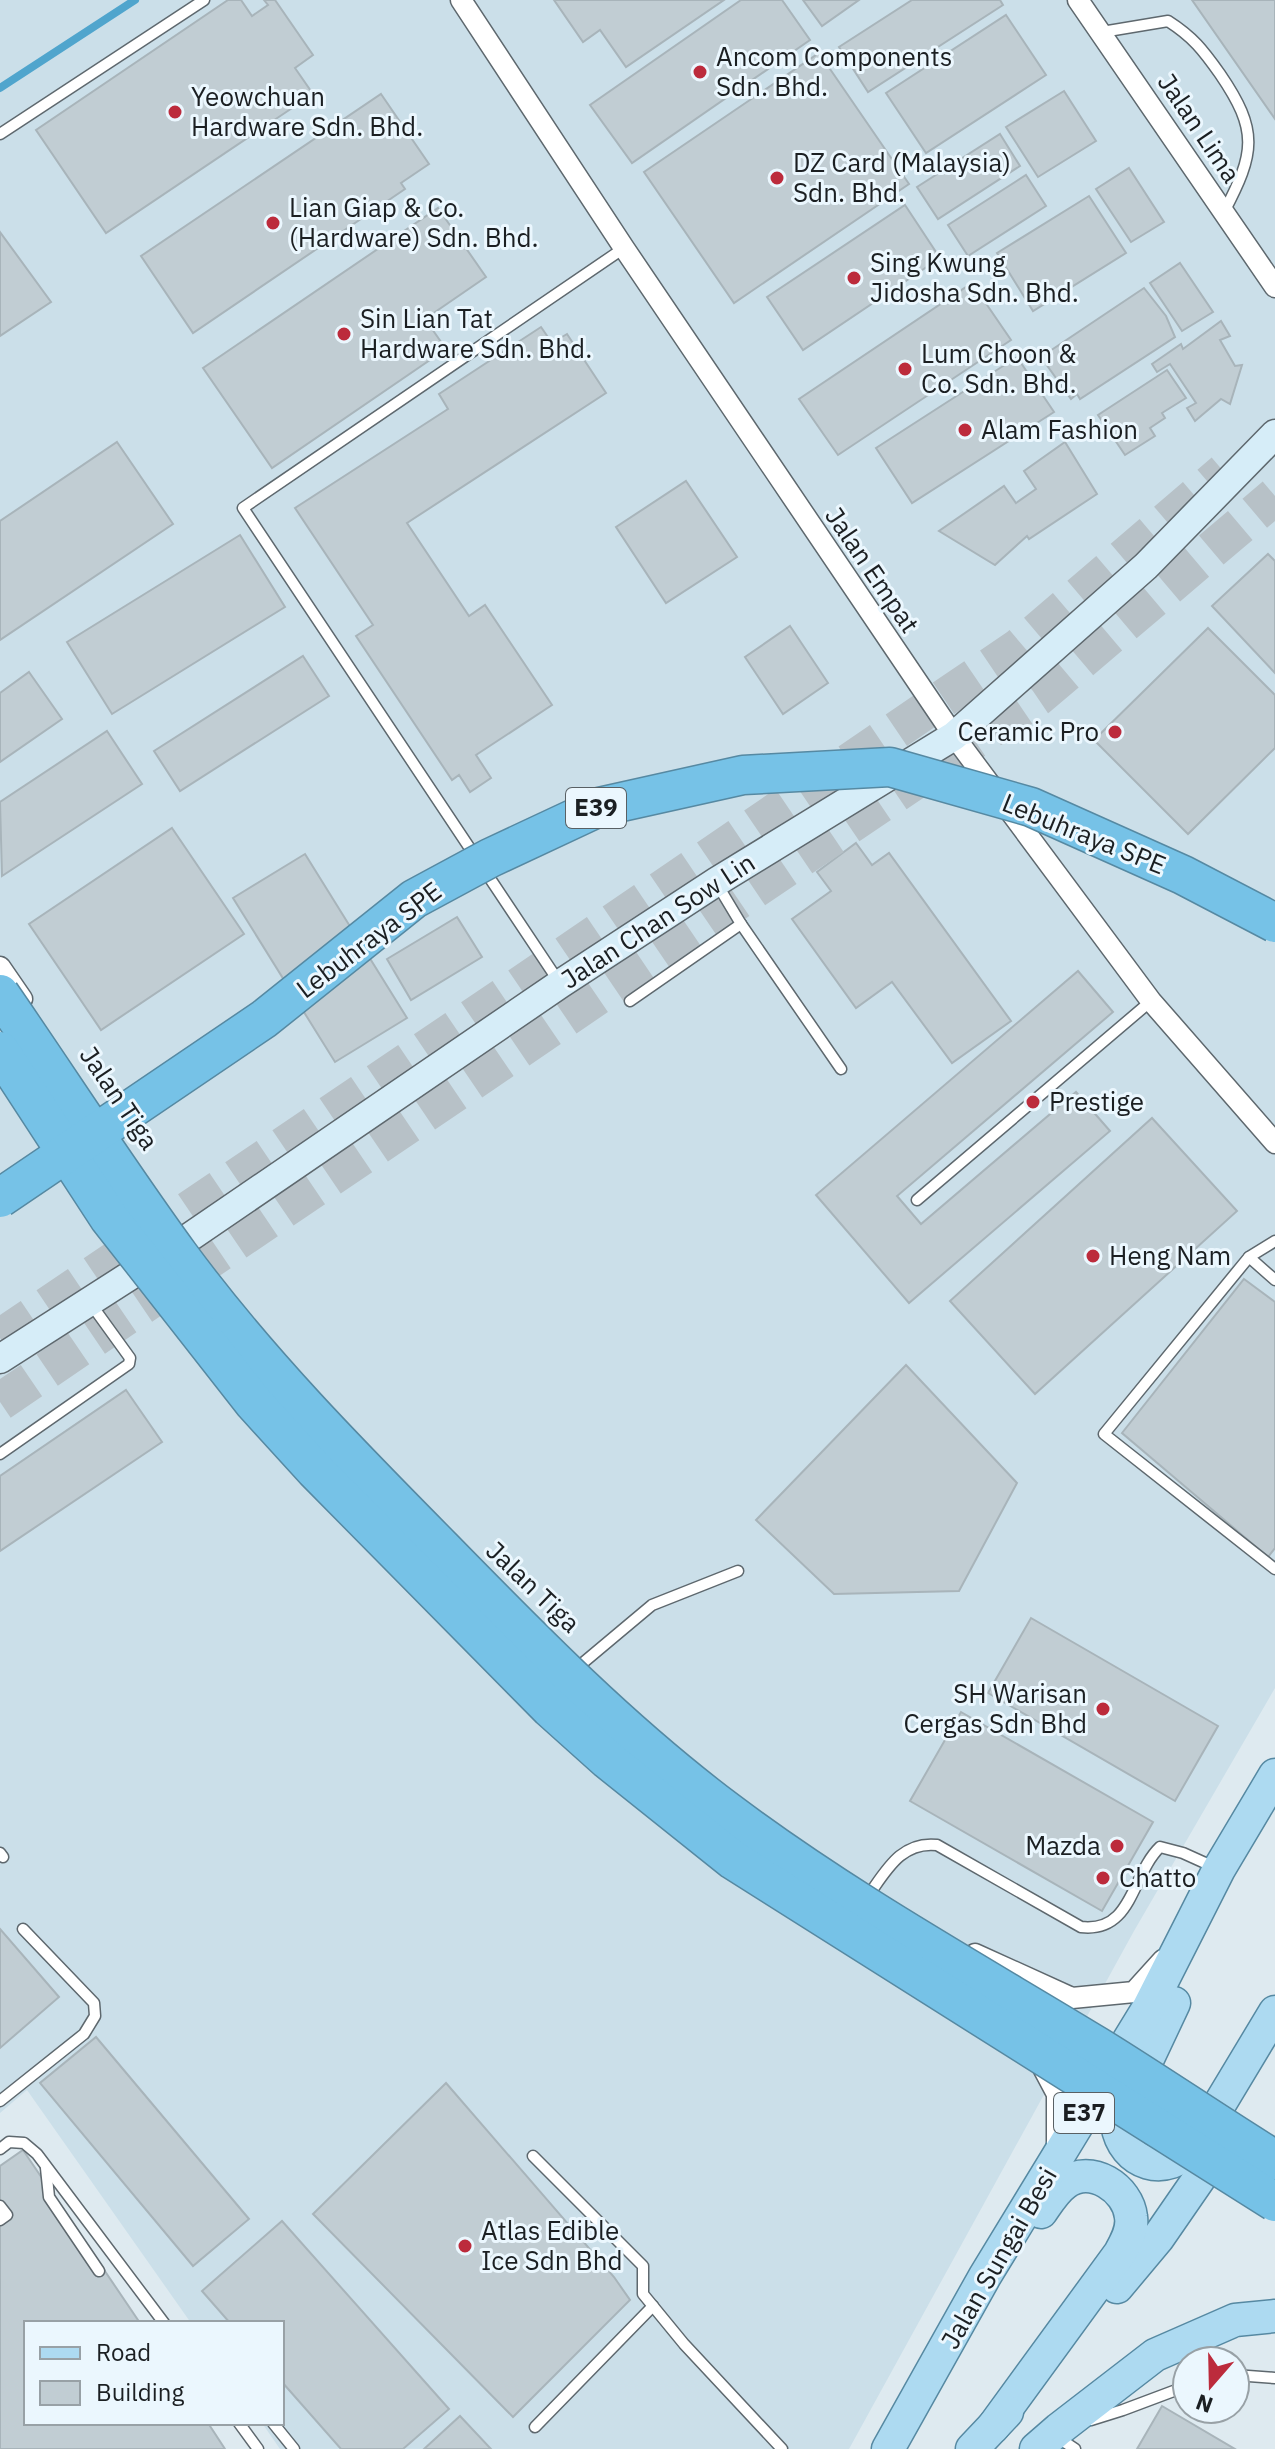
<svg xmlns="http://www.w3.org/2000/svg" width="1275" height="2449" font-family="'IBM Plex Sans',sans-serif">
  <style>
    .built { fill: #cbdfe9 }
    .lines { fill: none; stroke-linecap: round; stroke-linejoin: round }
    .stream { stroke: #50a5cd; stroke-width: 8 }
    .building { fill: #c1cdd3; stroke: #a8b4ba; stroke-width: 2 }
    .highway-tunnel { stroke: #b7c1c7; stroke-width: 38; stroke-dasharray: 38 19; stroke-linecap: butt }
    .lane-casing { stroke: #5e686e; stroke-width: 13 }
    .street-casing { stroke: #5e686e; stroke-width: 23 }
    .secondary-casing { stroke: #5e686e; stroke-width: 31 }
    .primary-casing { stroke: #5689a2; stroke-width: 35 }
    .lane { stroke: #fff; stroke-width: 10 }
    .street { stroke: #fff; stroke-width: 20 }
    .secondary { stroke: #d6edf8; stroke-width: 28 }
    .primary { stroke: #addaf1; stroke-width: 32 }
    .highway-bridge-casing { stroke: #5689a2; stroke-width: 41; stroke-linecap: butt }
    .highway-bridge { stroke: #76c2e7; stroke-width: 38 }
    .poi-dot { fill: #bc2b3c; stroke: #ebf7fe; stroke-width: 3 }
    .labels { text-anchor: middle; stroke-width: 6; stroke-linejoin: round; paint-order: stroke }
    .shield { fill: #ebf7fe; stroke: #596064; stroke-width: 2 }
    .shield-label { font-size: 24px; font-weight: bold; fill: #1b1f22 }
    .poi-label { font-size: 26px; fill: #1b1f22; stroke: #ebf7fe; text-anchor: start }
    .street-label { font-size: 26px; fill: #1b1f22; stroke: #ebf7fe }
  </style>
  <rect width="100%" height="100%" fill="#deeaf0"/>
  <path class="built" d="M0 0H1275V1688L1134 1931 849 2449H280L262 2423H282V2323H191L27 2090 0 2113Z"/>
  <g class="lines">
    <path class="stream" d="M0 88 135 0"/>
  </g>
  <g class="building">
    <path d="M228 0H241L252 16 268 5 264 0H275L313 55 295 68 313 94 106 233 36 130Z"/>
    <path d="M554 0H724L626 67 600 30 583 42Z"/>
    <path d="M741 0H782L810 40 632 163 590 105Z"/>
    <path d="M803 0H859L822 26Z"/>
    <path d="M912 0H1000L1003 5 868 92 839 47Z"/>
    <path d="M1192 0H1275V119Z"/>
    <path d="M1006 15 1046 75 926 153 886 93Z"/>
    <path d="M819 53 909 184 734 303 644 172Z"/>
    <path d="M1064 91 1096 141 1038 177 1006 127Z"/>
    <path d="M381 94 429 164 401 183 405 189 193 333 141 256Z"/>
    <path d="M1000 134 1020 166 938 219 917 187Z"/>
    <path d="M1129 168 1164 222 1131 242 1096 189Z"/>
    <path d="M1026 175 1046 206 968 256 948 225Z"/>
    <path d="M1089 196 1126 253 1033 311 997 253Z"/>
    <path d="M905 205 940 258 803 350 767 297Z"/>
    <path d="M438 208 486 277 425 319 446 349 272 468 203 368Z"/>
    <path d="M0 232 51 302 0 336Z"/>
    <path d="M1180 263 1213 312 1182 331 1150 283Z"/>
    <path d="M972 283 1011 340 838 455 799 399Z"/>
    <path d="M1144 288 1166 316 1175 337 1080 399 1077 394 1071 399 1041 357Z"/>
    <path d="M1221 321 1230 336 1220 340 1235 366 1242 365 1230 404 1221 399 1195 421 1187 408 1196 403 1170 364 1157 372 1152 364 1181 344 1183 349Z"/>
    <path d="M541 327 552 343 567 334 606 393 407 523 469 616 485 605 552 705 476 755 491 778 470 792 459 775 452 780 356 636 373 625 295 508 448 409 439 394Z"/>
    <path d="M1017 357 1054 412 912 503 876 448Z"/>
    <path d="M1167 370 1186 398 1162 413 1165 418 1150 428 1155 436 1125 455 1098 415Z"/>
    <path d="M117 442 173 524 0 640V521Z"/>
    <path d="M1065 442 1097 494 1029 539 1027 536 995 565 939 531 1004 486 1016 503 1036 489 1024 471Z"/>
    <path d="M686 481 737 557 666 603 616 527Z"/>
    <path d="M240 535 285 607 112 714 67 642Z"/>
    <path d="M1268 554 1275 561V673L1212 606Z"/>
    <path d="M790 626 828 683 783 714 745 657Z"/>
    <path d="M1208 628 1275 695V748L1188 834 1094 740Z"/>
    <path d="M303 656 329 696 180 791 154 751Z"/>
    <path d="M29 672 62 719 0 762V693Z"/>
    <path d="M107 731 142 784 2 876 0 802Z"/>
    <path d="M172 828 244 934 101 1030 29 924Z"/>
    <path d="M856 843 872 865 889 853 1011 1021 952 1063 892 982 856 1008 792 919 831 891 817 872Z"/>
    <path d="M305 854 407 1018 335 1062 233 898Z"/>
    <path d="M457 917 482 957 411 1000 387 959Z"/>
    <path d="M1078 971 1113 1012 897 1196 921 1224 1076 1092 1110 1131 909 1303 816 1195Z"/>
    <path d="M1152 1118 1237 1211 1035 1394 950 1301Z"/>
    <path d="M1244 1279 1275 1302V1548L1268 1557 1122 1433Z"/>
    <path d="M906 1365 1017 1483 959 1591 834 1594 756 1520Z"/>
    <path d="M126 1390 162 1442 0 1551V1476Z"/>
    <path d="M1031 1618 1218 1726 1175 1801 988 1693Z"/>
    <path d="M961 1712 1153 1822 1102 1911 910 1801Z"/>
    <path d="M0 1929 59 1997 0 2048Z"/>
    <path d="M96 2037 249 2219 193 2266 40 2083Z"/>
    <path d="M446 2083 614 2277 630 2300 513 2417 313 2214Z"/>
    <path d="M23 2150 140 2323H26V2423H208L225 2449H0V2166Z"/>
    <path d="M282 2221 449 2409 403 2449H341L282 2382V2323H230L202 2291Z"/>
    <path d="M1162 2406 1235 2449H1137Z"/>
    <path d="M460 2416 491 2449H424Z"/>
  </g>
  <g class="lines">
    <g class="highway-tunnel">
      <path d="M0 1338 1019 647 1224 472"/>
      <path d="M0 1402 1038 697 1275 496"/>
    </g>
    <g class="lane-casing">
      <g id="lane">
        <path d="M1102 32 1168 21C1193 37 1203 50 1220 74 1259 131 1255 153 1224 212"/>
        <path d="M0 134 204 0"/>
        <path d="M717 884 741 924 841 1069"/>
        <path d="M559 982 243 508 624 248"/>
        <path d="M630 1001 741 924"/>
        <path d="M917 1200 1151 1001"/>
        <path d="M1249 1257 1275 1241"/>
        <path d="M1275 1280 1249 1257 1104 1434 1275 1569"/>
        <path d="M0 1454 129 1364 130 1358 91 1304"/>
        <path d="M578 1667 652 1605 738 1571"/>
        <path d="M0 1853 3 1857"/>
        <path d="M868 1896C886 1871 901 1841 937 1845L1081 1927C1133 1933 1131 1875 1160 1847L1183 1853 1214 1867"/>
        <path d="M0 2101 84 2034 95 2016 94 2003 23 1929"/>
        <path d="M0 2149 9 2142 24 2143 37 2154 164 2323"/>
        <path d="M533 2156 643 2266V2294L684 2344 782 2449"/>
        <path d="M46 2168 49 2197 99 2271"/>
        <path d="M0 2206 7 2215 0 2220"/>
        <path d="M1235 2375 1275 2378"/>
        <path d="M1091 2420 1123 2410 1187 2386"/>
        <path d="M239 2423 258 2449"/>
        <path d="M273 2423 294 2449"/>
        <path d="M535 2427 653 2306"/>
        <path d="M1057 2437 1075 2449"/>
      </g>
    </g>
    <g class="street-casing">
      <g id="street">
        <path d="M461 0 624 248 954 736 1151 1001 1275 1143"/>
        <path d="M1078 0 1275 287"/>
        <path d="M0 967 22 999"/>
        <path d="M975 1954 1072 1998 1134 1992 1163 1960"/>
        <path d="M1040 2062 1057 2094V2154"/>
      </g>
    </g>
    <g class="secondary-casing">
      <path id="secondary" d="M0 1359 184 1241 560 984 716 882 954 736 1146 566 1275 434"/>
    </g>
    <g class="primary-casing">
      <g id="primary">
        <path d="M1174 2003 1117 2124C1123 2165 1167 2179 1195 2145L1275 2012"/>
        <path d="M1117 2287 1158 2238 1225 2141"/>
        <path d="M993 2427 1120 2253C1126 2242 1133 2230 1131 2217 1128 2188 1091 2164 1065 2183 1055 2190 1048 2202 1041 2212"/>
        <path d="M888 2449 985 2276 1149 2007 1219 1869 1275 1775"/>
        <path d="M972 2449 1007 2412"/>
        <path d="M1036 2449 1059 2429 1155 2355 1235 2320 1275 2316"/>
      </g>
    </g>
    <use href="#lane" class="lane"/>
    <use href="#street" class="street"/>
    <use href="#secondary" class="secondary"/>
    <use href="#primary" class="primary"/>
    <g class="highway-bridge-casing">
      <g id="highway-bridge">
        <path d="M0 994C60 1081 117 1170 179 1255 257 1361 350 1455 443 1549 533 1641 623 1733 727 1811 844 1899 972 1970 1097 2046 1157 2083 1215 2123 1275 2160"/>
        <path d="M0 1051 109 1218 254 1403 315 1470 550 1708 608 1760 733 1860 1275 2202"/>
        <path d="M0 1198 264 1019 414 899 490 858 599 807 743 775 890 767 1031 807 1183 875 1275 923"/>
      </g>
    </g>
    <use href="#highway-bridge" class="highway-bridge"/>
  </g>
  <g class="poi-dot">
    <circle cx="700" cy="72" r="8"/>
    <circle cx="175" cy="112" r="8"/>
    <circle cx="777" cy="178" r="8"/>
    <circle cx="273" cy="223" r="8"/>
    <circle cx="854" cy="278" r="8"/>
    <circle cx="344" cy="334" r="8"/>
    <circle cx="905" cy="369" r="8"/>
    <circle cx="965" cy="430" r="8"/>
    <circle cx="1115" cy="732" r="8"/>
    <circle cx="1033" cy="1102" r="8"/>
    <circle cx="1093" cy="1256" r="8"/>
    <circle cx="1103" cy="1709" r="8"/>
    <circle cx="1117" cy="1846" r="8"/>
    <circle cx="1103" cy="1878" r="8"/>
    <circle cx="465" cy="2246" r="8"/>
  </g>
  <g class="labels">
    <g class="shield">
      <rect x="566" y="788" width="60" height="40" rx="6"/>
      <rect x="1054" y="2093" width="60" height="40" rx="6"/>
    </g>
    <g class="shield-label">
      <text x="596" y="816">E39</text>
      <text x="1084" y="2121">E37</text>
    </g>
    <g class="poi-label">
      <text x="716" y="66">Ancom Components<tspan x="716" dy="30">Sdn. Bhd.</tspan></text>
      <text x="191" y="106">Yeowchuan<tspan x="191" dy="30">Hardware Sdn. Bhd.</tspan></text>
      <text x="793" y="172">DZ Card (Malaysia)<tspan x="793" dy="30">Sdn. Bhd.</tspan></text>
      <text x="289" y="217">Lian Giap &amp; Co.<tspan x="289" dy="30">(Hardware) Sdn. Bhd.</tspan></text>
      <text x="870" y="272">Sing Kwung<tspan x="870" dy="30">Jidosha Sdn. Bhd.</tspan></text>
      <text x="360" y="328">Sin Lian Tat<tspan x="360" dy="30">Hardware Sdn. Bhd.</tspan></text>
      <text x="921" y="363">Lum Choon &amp;<tspan x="921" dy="30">Co. Sdn. Bhd.</tspan></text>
      <text x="981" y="439">Alam Fashion</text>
      <text x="1099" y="741" text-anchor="end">Ceramic Pro</text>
      <text x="1049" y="1111">Prestige</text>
      <text x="1109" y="1265">Heng Nam</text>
      <text x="1087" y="1703" text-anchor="end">SH Warisan<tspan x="1087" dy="30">Cergas Sdn Bhd</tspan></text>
      <text x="1101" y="1855" text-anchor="end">Mazda</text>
      <text x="1119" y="1887">Chatto</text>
      <text x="481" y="2240">Atlas Edible<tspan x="481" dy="30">Ice Sdn Bhd</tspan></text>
    </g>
    <g class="street-label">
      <text transform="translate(1199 128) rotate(56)" y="9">Jalan Lima</text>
      <text transform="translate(872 570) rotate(56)" y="9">Jalan Empat</text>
      <text transform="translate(1084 834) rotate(22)" y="9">Lebuhraya SPE</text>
      <text transform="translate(658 921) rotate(-33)" y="9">Jalan Chan Sow Lin</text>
      <text transform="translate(369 940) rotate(-37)" y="9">Lebuhraya SPE</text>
      <text transform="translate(119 1098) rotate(56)" y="9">Jalan Tiga</text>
      <text transform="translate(533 1587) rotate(44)" y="9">Jalan Tiga</text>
      <text transform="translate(999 2258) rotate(-60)" y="9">Jalan Sungai Besi</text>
    </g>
  </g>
  <rect x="24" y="2321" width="260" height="104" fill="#ebf7fe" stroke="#98a1a6" stroke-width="2"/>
  <rect x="40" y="2347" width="40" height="12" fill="#addaf1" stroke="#98a1a6" stroke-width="2"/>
  <text x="96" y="2361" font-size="24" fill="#1b1f22">Road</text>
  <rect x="40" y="2381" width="40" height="24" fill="#c1cdd3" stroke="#98a1a6" stroke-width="2"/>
  <text x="96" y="2401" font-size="24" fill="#1b1f22">Building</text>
  <g transform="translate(1211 2385) rotate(200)"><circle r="38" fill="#ebf7fe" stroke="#98a1a6" stroke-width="2"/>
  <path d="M0-6L14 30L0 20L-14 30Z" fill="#bc2b3c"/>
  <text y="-12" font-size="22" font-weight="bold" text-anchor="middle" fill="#1b1f22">N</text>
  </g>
</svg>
